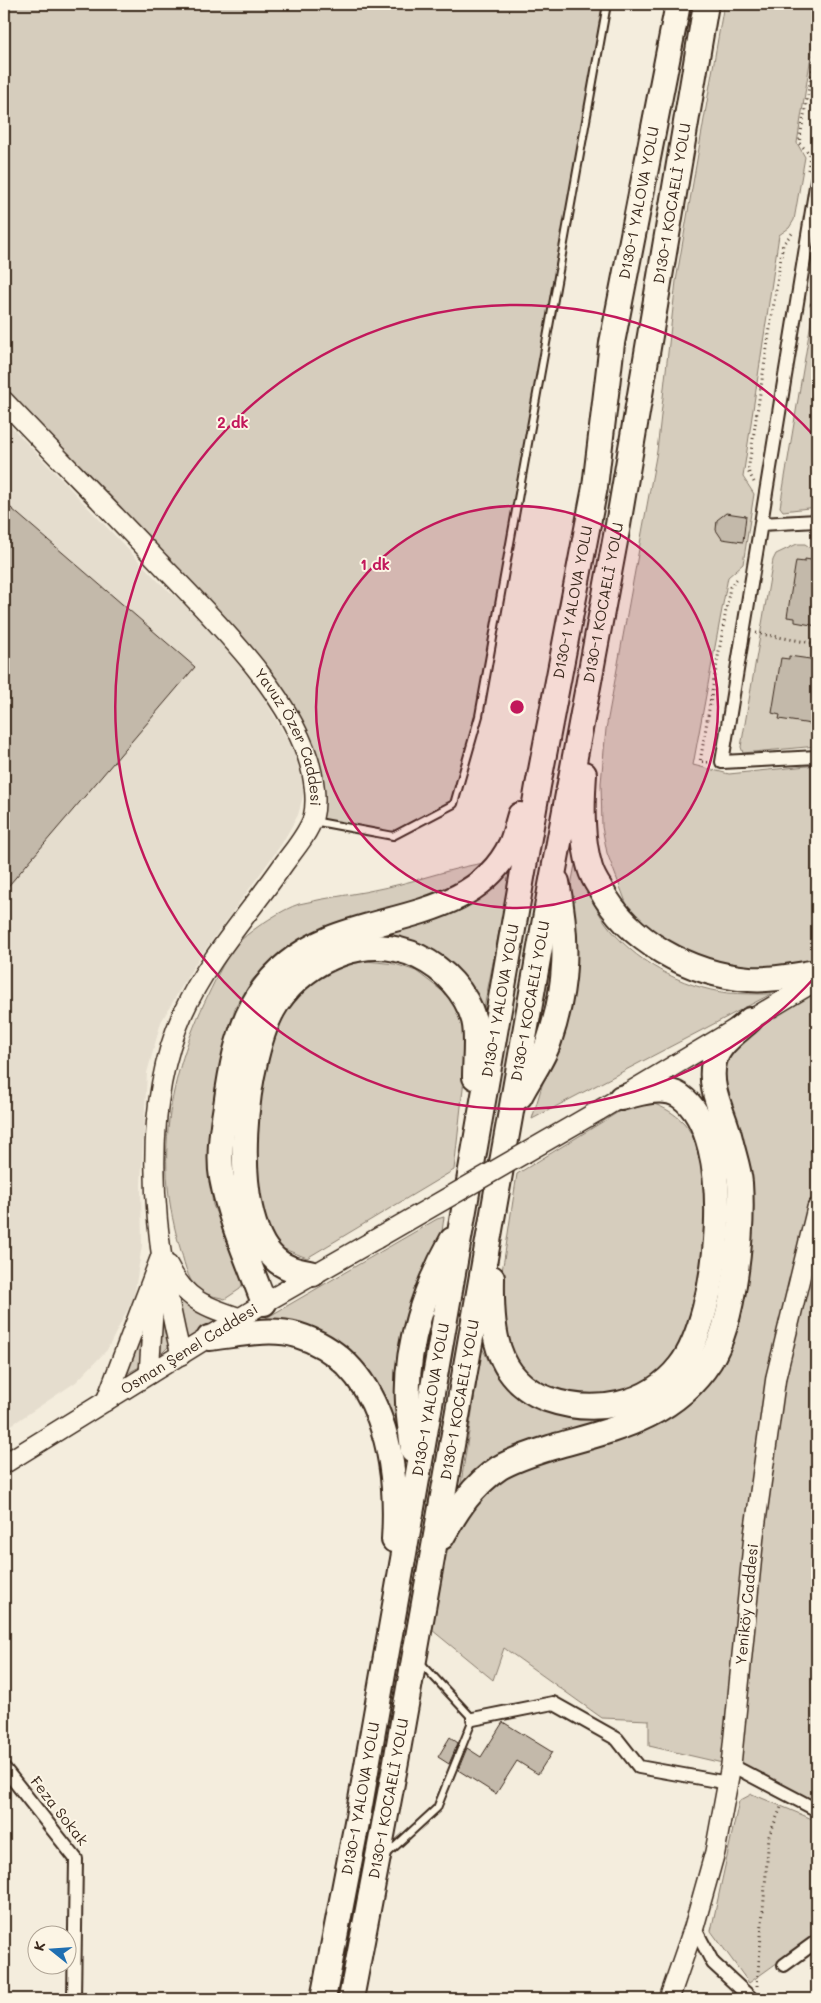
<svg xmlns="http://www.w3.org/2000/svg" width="821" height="2003" font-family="Mali,sans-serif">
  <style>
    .built { fill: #e5ddce }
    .green { fill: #d6cdbd; stroke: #887c6e }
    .building { fill: #c3b9aa; stroke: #3b2a1e }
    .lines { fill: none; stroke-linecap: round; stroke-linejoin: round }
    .lane-casing { stroke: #3b2a1e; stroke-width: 10 }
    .street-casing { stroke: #3b2a1e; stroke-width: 16 }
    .secondary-casing { stroke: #3b2a1e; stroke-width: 22 }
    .highway-casing { stroke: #3b2a1e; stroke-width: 28 }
    .path { stroke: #3b2a1e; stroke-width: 3; stroke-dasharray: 1 4; stroke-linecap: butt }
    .lane { stroke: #fcf5e5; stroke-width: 6 }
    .street { stroke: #fcf5e5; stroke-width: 12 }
    .secondary { stroke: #fcf5e5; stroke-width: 19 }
    .highway { stroke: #fcf5e5; stroke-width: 24 }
    .secondary-bridge-casing { stroke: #3b2a1e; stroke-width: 22; stroke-linecap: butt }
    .secondary-bridge { stroke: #fcf5e5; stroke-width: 19 }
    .ring { fill: none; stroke: #c2185b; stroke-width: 2.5 }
    .labels { text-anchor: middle; stroke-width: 4; stroke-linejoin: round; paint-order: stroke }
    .street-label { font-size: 15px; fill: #3b2a1e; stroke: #fcf5e5 }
    .centre { fill: #c2185b; stroke: #fcf5e5; stroke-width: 2.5 }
    .ring-label { font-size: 15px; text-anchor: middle; font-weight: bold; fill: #c2185b; stroke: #fcf5e5; stroke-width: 4; stroke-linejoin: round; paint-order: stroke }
  </style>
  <rect width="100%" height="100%" fill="#f4eddd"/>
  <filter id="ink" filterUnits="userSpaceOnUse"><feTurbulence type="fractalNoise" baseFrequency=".02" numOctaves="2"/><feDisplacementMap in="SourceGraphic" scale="10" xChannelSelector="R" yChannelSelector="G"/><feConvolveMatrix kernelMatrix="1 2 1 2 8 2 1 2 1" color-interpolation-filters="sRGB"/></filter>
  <g filter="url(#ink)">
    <path class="built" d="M4 419 158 581 204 622 261 693 294 751 305 789 298 815 281 845 195 964 161 1022 147 1073 141 1184 142 1245 134 1297 107 1350 76 1382 4 1430Z"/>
    <g class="green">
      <path d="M4 4H607L479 716 454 804 393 836 312 821 316 801 282 707 4 401Z"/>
      <path d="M724 4H817V19L797 143 805 157 794 220 789 228 779 235 743 477 754 494 743 564 728 577 693 765 729 774 817 765V959L791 967 756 972 686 957 638 921 627 905 607 853 602 827 601 783 606 729 657 451 676 281Z"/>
      <path d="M817 286V507L783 511 780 507Z"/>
      <path d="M797 544H805L812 549 817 548V746L743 753 741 747 773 560 776 554Z"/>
      <path d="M576 859C584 881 591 903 605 922 633 961 681 987 728 993 742 994 757 994 771 994L532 1119 553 1049 568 902Z"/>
      <path d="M484 863 470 878 447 893 310 935 274 958 253 979 235 1008 224 1046 215 1089 210 1130 208 1167 213 1205 244 1280 240 1289 225 1299C219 1297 210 1296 203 1293 189 1286 185 1265 181 1251 153 1161 168 1078 208 995 216 979 228 951 241 940 254 928 283 909 299 904 328 897 359 894 388 887 420 880 452 868 484 863Z"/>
      <path d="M512 866 483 1013 454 971 344 944 478 896Z"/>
      <path d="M366 961 395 964 416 971 450 997 461 1016 466 1029 465 1070 454 1170 307 1258 279 1247 262 1214 252 1151 267 1053 288 1004 302 990 320 976 342 966Z"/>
      <path d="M817 980V1810L731 1765 649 1746V1720L602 1718 504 1648 493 1680 421 1621 434 1549 480 1482 592 1436 711 1360 740 1227 719 1049Z"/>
      <path d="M652 1103C665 1108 674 1113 684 1123 722 1167 707 1325 667 1365 645 1386 603 1403 573 1395 563 1392 537 1387 530 1381 525 1376 517 1367 513 1360 509 1353 500 1308 499 1298 498 1286 502 1272 504 1260 508 1231 513 1203 517 1174L625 1108Z"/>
      <path d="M444 1217 442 1232 424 1279 401 1475C390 1442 374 1372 348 1350 332 1336 283 1327 261 1321L437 1219Z"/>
      <path d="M179 1296 192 1308 212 1318 215 1323 189 1339 186 1338 176 1297Z"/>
      <path d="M163 1298 169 1346 162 1353 159 1349Z"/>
      <path d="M144 1330 141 1366 123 1376Z"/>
      <path d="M482 1348C488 1358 492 1371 499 1379 524 1410 568 1421 605 1419L459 1496Z"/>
      <path d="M752 1794 817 1821V1934L749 1983 711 1931 739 1801Z"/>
    </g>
    <g class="building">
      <path d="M4 502 195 667 4 891Z"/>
      <path d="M726 513 746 516 743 542 722 539 716 530 717 520Z"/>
      <path d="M805 559 817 561V626L795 622V618L787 617 796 561 805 562Z"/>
      <path d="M789 656 817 660 815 699 817 700V721L812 720 811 724 779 719 780 715 772 713 781 658 789 659Z"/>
      <path d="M503 1722 552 1752 538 1774 517 1761 496 1794 458 1770 467 1748 481 1757Z"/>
      <path d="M450 1737 458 1743 449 1764 438 1757Z"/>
    </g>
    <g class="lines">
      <g class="lane-casing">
        <g id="lane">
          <path d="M313 821 393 836 454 804 479 716 607 4"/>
          <path d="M387 1854 437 1808 473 1719 420 1662"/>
        </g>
      </g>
      <g class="street-casing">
        <g id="street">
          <path d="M817 180 722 762 817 757"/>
          <path d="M761 524 817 521"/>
          <path d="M473 1719 553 1703 617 1739 639 1767 728 1783"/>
          <path d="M731 1765 817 1810"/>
          <path d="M4 1768 76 1859 74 1999"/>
          <path d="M694 1927 713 1963 752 1999"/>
          <path d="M784 1965 817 1941"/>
        </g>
      </g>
      <g class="secondary-casing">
        <g id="secondary">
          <path id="s1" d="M4 401C54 454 105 505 155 558 209 615 295 695 312 773 315 788 317 803 313 818 308 834 293 851 283 865 249 914 207 959 183 1013 137 1116 155 1249 181 1355"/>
          <path d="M598 1111 817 980"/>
          <path d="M168 1265C185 1300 206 1307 240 1318"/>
          <path d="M149 1374 154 1298"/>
          <path d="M106 1401 161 1256"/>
          <path id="s2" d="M4 1464 264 1303 376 1239"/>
          <path id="s3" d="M669 1999 694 1927 715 1852 731 1765 754 1535 776 1377 817 1208"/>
        </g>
      </g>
      <g class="highway-casing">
        <g id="highway">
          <path d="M584 774C582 804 581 838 590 868 592 875 596 882 600 888 629 942 690 974 749 979 771 981 796 975 817 972"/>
          <path d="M520 1096C529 1078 543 1060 549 1041 568 985 568 939 557 882"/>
          <path d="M313 1274C300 1271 285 1269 275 1259 226 1216 244 1052 277 1003 308 958 368 932 419 957 444 969 466 992 474 1020 478 1035 475 1061 475 1077"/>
          <path d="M492 1278C491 1326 493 1379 547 1399 593 1415 648 1407 680 1366 719 1317 739 1136 680 1096 664 1085 639 1093 621 1098"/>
          <path d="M264 1303C249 1262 230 1221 222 1178 218 1155 222 1128 226 1106 236 1030 253 971 329 939 392 913 478 914 511 844 515 835 517 824 520 815"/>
          <path d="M209 1338C237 1335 270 1327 297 1335 383 1361 399 1463 394 1540"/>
          <path d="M413 1451C412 1435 408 1418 408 1402 405 1346 425 1288 452 1240"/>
          <path d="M442 1537C457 1510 473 1485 499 1468 516 1458 537 1452 556 1446 616 1429 674 1417 710 1361 735 1322 743 1229 740 1183 739 1169 733 1153 730 1139 724 1113 708 1090 714 1062 718 1044 737 1032 750 1020"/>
          <path id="s4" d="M323 1999 358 1817 538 786 595 487 612 343 678 4"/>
          <path id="s5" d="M351 1999 395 1767 550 891 618 525 706 4"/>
        </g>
      </g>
      <g class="path">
        <path d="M808 170 810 154 799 143 817 43"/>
        <path d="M810 304 817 306"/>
        <path d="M754 482 748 471 783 244 794 231"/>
        <path d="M756 633 817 644"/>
        <path d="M708 762H700L730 587 737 579"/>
        <path d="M757 1986 769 1836 782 1805"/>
      </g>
      <use href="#lane" class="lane"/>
      <use href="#street" class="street"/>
      <use href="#secondary" class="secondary"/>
      <use href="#highway" class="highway"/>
      <g class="secondary-bridge-casing">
        <path id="secondary-bridge" d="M376 1239 598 1111"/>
      </g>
      <use href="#secondary-bridge" class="secondary-bridge"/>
    </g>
  </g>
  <circle cx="517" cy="707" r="201" fill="#c2185b" fill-opacity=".12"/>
  <g class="ring">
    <circle cx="517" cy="707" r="201"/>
    <path d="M816 976A402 402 0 1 1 816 438"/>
  </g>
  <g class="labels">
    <g class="street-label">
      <text dy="5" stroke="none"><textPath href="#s4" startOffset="1824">D130-1 YALOVA YOLU</textPath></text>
      <text dy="5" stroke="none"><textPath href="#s5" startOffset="1824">D130-1 KOCAELİ YOLU</textPath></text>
      <text dy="5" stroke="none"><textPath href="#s4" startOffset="1419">D130-1 YALOVA YOLU</textPath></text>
      <text dy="5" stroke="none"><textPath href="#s5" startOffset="1419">D130-1 KOCAELİ YOLU</textPath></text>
      <text dy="5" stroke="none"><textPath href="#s1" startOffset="445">Yavuz Özer Caddesi</textPath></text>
      <text dy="5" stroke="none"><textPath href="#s4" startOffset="1014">D130-1 YALOVA YOLU</textPath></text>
      <text dy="5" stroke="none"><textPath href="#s5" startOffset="1014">D130-1 KOCAELİ YOLU</textPath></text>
      <text dy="5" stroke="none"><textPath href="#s2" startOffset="218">Osman Şenel Caddesi</textPath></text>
      <text dy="5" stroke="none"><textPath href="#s4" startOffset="609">D130-1 YALOVA YOLU</textPath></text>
      <text dy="5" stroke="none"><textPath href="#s5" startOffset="609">D130-1 KOCAELİ YOLU</textPath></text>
      <text dy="5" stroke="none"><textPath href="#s3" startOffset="404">Yeniköy Caddesi</textPath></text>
      <text dy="5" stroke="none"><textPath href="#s4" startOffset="204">D130-1 YALOVA YOLU</textPath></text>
      <text dy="5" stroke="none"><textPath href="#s5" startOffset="204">D130-1 KOCAELİ YOLU</textPath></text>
      <text transform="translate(59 1811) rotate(52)" y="5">Feza Sokak</text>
    </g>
  </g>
  <circle cx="517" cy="707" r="8" class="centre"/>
  <g class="ring-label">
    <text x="233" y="428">2 dk</text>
    <text x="375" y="570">1 dk</text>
  </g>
  <rect width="821" height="2003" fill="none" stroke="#fcf5e5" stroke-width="20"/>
  <rect x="10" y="10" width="801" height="1983" fill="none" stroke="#3b2a1e" stroke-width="2" filter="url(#ink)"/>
  <g transform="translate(52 1950) rotate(287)"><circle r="24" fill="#fcf5e5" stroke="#afa495"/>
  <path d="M0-4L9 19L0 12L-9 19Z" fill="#1f6fb2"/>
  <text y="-8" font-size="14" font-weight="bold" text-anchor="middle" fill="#3b2a1e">K</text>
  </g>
</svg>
